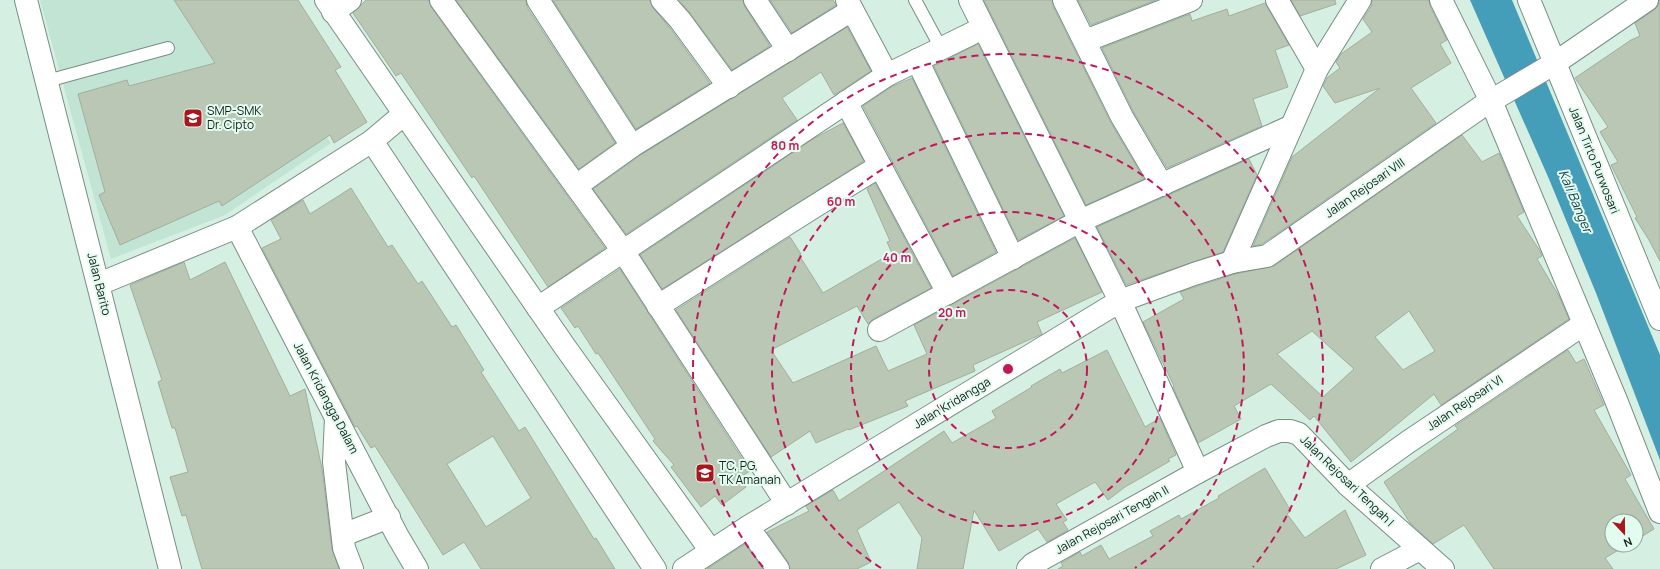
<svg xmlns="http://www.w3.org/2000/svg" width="1660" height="569" font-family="Manrope,sans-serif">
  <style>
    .built { fill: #c2e4d5 }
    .water { fill: #449db9 }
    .building { fill: #b9c7b4; stroke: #a1af9c; fill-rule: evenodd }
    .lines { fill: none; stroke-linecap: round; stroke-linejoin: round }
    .service-casing { stroke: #778f84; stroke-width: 14 }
    .minor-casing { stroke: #778f84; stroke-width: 24 }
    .tertiary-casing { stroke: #778f84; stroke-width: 24 }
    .service { stroke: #fff; stroke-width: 12 }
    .minor { stroke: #fff; stroke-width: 22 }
    .tertiary { stroke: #fff; stroke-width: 22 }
    .ring { fill: none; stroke: #c2185b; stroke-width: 2; stroke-dasharray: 7 5 }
    .labels { text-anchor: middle; stroke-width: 4; stroke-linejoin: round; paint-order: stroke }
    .poi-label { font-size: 12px; fill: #151e1a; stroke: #e3fcf0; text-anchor: start }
    .street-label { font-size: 12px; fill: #151e1a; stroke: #e3fcf0 }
    .water-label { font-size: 13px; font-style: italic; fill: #103946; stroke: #e3fcf0 }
    .centre { fill: #c2185b; stroke: #e3fcf0; stroke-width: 2 }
    .ring-label { font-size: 12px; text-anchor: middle; font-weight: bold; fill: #c2185b; stroke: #e3fcf0; stroke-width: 4; stroke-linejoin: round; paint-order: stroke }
  </style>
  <rect width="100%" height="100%" fill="#d5efe3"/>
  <path class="built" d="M40 0H236L296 93 331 143 225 215 111 259Z"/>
  <path class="water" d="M1470 0H1512L1660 355V460L1596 293 1549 179Z"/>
  <g class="building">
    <path d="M174 0H298L341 67 335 70 367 122 334 143 330 135 222 206 219 201 120 245 99 195 105 192 78 94 127 80 129 86 215 63Z"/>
    <path d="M366 0H429L431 7 605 248 548 287 474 176 472 178 401 73 396 76 353 13Z"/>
    <path d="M456 0H526L527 7 615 143 579 169Z"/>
    <path d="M553 0H650L653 8 670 28 710 83 636 129Z"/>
    <path d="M679 0H743L745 7 770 46 732 70 690 13Z"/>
    <path d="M770 0H833L836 5 792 33Z"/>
    <path d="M984 0H1052L1053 6 1111 123 1144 179 1086 205Z"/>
    <path d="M1078 0H1156L1091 25Z"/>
    <path d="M1291 0H1335L1336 4 1300 16Z"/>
    <path d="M1372 0H1429L1430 6 1447 40 1440 44 1451 63 1411 88 1436 123 1262 244 1253 246 1292 157 1380 88 1335 103 1323 86 1327 78 1340 68 1336 62 1341 54 1372 32 1363 19 1371 7Z"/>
    <path d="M1659 0H1660V261L1649 240 1635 218 1637 217 1611 165 1618 162 1600 132 1608 127 1575 78 1631 40 1640 36 1635 23 1654 10 1658 6Z"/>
    <path d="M1265 3 1289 45 1275 50 1288 87 1253 99 1262 126 1167 168 1133 111 1102 48 1190 14 1192 21 1227 9 1229 16Z"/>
    <path d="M847 27 871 71 834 95 821 72 782 98 797 120 626 234 593 189 639 156Z"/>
    <path d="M978 44 1064 216 1018 240 934 66Z"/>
    <path d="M912 78 996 252 953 276 863 106 891 87Z"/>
    <path d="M843 123 864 161 662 289 640 255 813 139Z"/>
    <path d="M1462 135 1482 162 1499 153 1524 212 1517 216 1540 251 1542 256 1537 259 1559 296 1569 319 1441 405 1434 394 1351 462 1314 416 1310 420 1271 384 1234 406 1241 419 1198 443 1173 387 1174 386 1143 322 1184 299 1180 292 1235 274 1274 266ZM1409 311 1435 351 1403 370 1375 337ZM1312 331 1354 369 1323 397 1277 354Z"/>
    <path d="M1249 159 1257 175 1223 252 1126 285 1097 227Z"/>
    <path d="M875 183 931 288 873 319 868 324 857 306 771 350 793 383 876 346 888 371 927 354 914 325 1075 238 1102 292 1037 322 1042 334 973 365 975 371 905 401 908 406 849 430 848 429 816 443 810 431 771 457 676 310 790 237 801 254 799 255 823 293 892 253 887 242 890 241 867 189Z"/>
    <path d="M351 188 388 247 392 245 418 284 422 281 452 327 456 325 484 370 481 372 519 431 525 427 594 539 596 538 615 569H481L464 542 443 555 375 446 371 448 357 426 355 427 262 248 281 239 271 220 303 200 310 214ZM493 436 531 498 486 527 447 464Z"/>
    <path d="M184 262 190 280 225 262 290 396 305 389 322 469 332 549 339 569H202L186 515 182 516 170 477 188 472 175 428H172L158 382 162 380 130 285Z"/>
    <path d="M620 269 750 471 739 478 746 487 722 505 715 496 701 507 671 467 674 465 653 441 655 439 598 353 596 354 578 326 575 328 561 308Z"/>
    <path d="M1107 350 1145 427 1160 418 1176 455 1168 459 1170 461 1125 487 1108 500 1095 482 1056 504 1067 520 1063 522 1068 530 1047 542 1038 529 999 551 974 510 963 569H917L922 538 899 502 857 530 871 562 857 569H790L788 562 767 532 809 511 806 506 833 490 839 501 944 431 952 443 996 418 992 411 1032 387 1031 386 1060 369 1062 373Z"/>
    <path d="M1568 350 1576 363 1584 359 1604 405 1594 410 1631 475 1625 479 1654 529 1636 540V521H1612V545H1627L1605 558 1613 569H1494L1464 525 1433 544 1410 523 1384 482 1458 429 1455 426Z"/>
    <path d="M1265 468 1291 511 1287 514 1305 538 1345 510 1366 555 1336 569H1058L1063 566 1061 563 1080 552 1082 556 1101 545 1109 559 1153 536 1150 531 1179 515 1181 519 1219 498 1218 496Z"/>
    <path d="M745 544 763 569H707Z"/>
  </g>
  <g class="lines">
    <g class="service-casing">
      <g id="service">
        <path d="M915 0 941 48"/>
        <path d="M47 81 168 48"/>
      </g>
    </g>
    <g class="minor-casing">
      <g id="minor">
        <path d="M326 0 565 347 711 551"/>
        <path d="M441 0 623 251 787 504"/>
        <path d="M538 0 632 146"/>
        <path d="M662 0 680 20 729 87"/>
        <path d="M755 0 788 50"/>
        <path d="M847 0 887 75 983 28"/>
        <path d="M970 0 1120 301 1198 472"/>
        <path d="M1064 0 1122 117 1162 185"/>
        <path d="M1277 0 1317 69"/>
        <path d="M1441 0 1491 101 1616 400 1660 512"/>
        <path d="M1529 0 1660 319"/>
        <path d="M333 12 350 0"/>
        <path d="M1085 41 1191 0"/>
        <path d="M917 60 1013 258"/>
        <path d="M846 102 948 293"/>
        <path d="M372 141 655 569"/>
        <path d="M576 186 632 146 852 10"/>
        <path d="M237 227 397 535 417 569"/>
        <path d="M1232 262 1317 69 1360 0"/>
        <path d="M99 284 237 227 372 141 404 114"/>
        <path d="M658 306C733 259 805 211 880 166"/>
        <path d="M538 308 887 75"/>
        <path d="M879 330 1080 221 1290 127"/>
        <path d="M336 418 334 462 344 548 352 569"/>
        <path d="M1348 485 1408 442 1584 324"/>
        <path d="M748 527 778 569"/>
        <path d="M343 535 389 517"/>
        <path d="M684 569 748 527 1120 301 1194 274 1232 262 1267 256 1484 105 1555 63 1647 0"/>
        <path d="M1028 569 1033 564 1198 472 1266 436 1279 431H1290L1299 434 1348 485 1443 569"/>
        <path d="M1382 569 1420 549"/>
      </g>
    </g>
    <g class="tertiary-casing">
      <path id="tertiary" d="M26 0 170 569"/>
    </g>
    <use href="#service" class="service"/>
    <use href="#minor" class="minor"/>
    <use href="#tertiary" class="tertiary"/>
  </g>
  <g class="ring">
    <circle cx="1008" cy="369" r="79"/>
    <circle cx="1008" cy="369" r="157"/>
    <path d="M881 568A236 236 0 1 1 1135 568"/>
    <path d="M763 567A315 315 0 1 1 1253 567"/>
  </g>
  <defs>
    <g id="school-square" transform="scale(1)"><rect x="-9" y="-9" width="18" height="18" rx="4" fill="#aa161e" stroke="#e3fcf0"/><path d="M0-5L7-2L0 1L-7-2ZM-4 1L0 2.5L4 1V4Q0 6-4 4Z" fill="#fff"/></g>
  </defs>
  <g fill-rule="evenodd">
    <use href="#school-square" x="193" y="118"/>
    <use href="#school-square" x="705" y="473"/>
  </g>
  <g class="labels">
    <g class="poi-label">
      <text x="207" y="115">SMP-SMK<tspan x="207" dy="14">Dr. Cipto</tspan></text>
      <text x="719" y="470">TC, PG,<tspan x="719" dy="14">TK Amanah</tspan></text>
    </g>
    <g class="street-label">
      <text transform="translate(1594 160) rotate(68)" y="4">Jalan Tirto Purwosari</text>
      <text transform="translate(1365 188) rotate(-35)" y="4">Jalan Rejosari VIII</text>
      <text transform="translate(99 284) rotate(76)" y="4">Jalan Barito</text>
      <text transform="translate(326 398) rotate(62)" y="4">Jalan Kridangga Dalam</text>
      <text transform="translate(952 403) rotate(-31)" y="4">Jalan Kridangga</text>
      <text transform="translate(1465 403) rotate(-34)" y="4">Jalan Rejosari VI</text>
      <text transform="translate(1347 481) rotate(44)" y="4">Jalan Rejosari Tengah I</text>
      <text transform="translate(1112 520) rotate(-29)" y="4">Jalan Rejosari Tengah II</text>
    </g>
    <g class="water-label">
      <text transform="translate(1576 201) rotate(67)" y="5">Kali Banger</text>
    </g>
  </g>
  <circle cx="1008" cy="369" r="6" class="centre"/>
  <g class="ring-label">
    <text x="785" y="150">80 m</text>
    <text x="841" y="206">60 m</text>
    <text x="897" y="262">40 m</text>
    <text x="952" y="317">20 m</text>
  </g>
  <g transform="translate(1624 533) rotate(158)"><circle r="19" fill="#e3fcf0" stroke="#91a39a"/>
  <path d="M0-3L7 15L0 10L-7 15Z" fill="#aa161e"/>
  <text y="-6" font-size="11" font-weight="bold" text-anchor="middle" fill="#151e1a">N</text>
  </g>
</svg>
